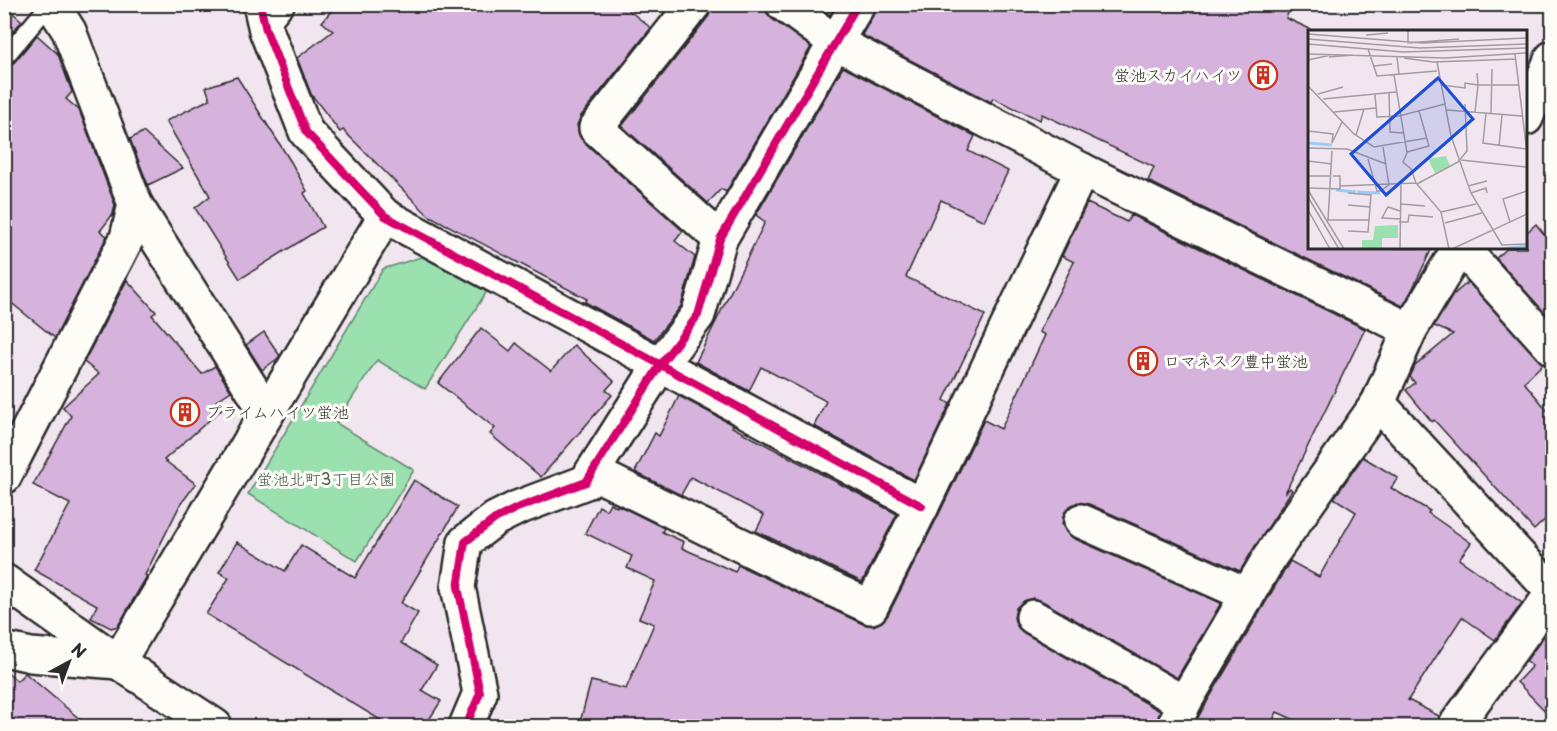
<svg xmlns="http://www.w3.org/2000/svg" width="1557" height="731" font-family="'Playpen Sans','Klee One',sans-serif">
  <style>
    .green { fill: #9ae1af; stroke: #62866d; stroke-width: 1.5 }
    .building { fill: #d6b3dd; stroke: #2b2b2b; stroke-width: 1.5 }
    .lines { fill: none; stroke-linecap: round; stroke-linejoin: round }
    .service-casing { stroke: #2b2b2b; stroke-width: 21 }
    .minor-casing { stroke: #2b2b2b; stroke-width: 38 }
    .service { stroke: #fdfcf7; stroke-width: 16 }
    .minor { stroke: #fdfcf7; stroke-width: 33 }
    .cycleway-casing { stroke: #fdfcf7; stroke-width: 11 }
    .cycleway { stroke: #d6006c; stroke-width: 8 }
    .labels { text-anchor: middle; stroke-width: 6; stroke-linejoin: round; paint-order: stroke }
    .poi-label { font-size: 16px; fill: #2b2b2b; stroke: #fdfcf7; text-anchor: start }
    .park-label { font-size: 16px; fill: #47584c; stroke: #fdfcf7 }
    .inset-river { fill: none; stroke: #9accf7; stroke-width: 3 }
    .inset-road { fill: none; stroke: #a29ba1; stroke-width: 1.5 }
    .view { fill: #1d4ed8; fill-opacity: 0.15; stroke: #1d4ed8; stroke-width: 3 }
    .inset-edge { fill: none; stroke: #2b2b2b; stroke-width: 3 }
  </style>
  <rect width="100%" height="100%" fill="#f1e6ef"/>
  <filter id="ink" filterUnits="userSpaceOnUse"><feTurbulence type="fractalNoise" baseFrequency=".0167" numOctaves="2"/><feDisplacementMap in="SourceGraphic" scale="12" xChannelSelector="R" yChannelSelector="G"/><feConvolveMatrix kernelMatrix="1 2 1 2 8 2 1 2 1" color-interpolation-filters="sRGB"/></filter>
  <g filter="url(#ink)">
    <path class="green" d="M424 256 487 291 425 389 377 360 336 423 414 470 357 561 248 494 383 269Z"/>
    <g class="building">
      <path d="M337 4H621L651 28 581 116 577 125 579 135 584 142 683 231 675 241 695 257 681 306 654 340 585 302 587 299 428 215 343 130 340 132 311 94 297 58 333 31 322 22Z"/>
      <path d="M712 4H765L766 12 772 19 811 47 726 192 721 189 708 203 622 126 709 16Z"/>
      <path d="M815 4H836L830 15Z"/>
      <path d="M877 4H1292L1286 18 1310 29V248H1432L1413 288 1403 306 1148 181 1154 167 1042 114 1040 120 993 98 991 102 862 35 874 14Z"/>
      <path d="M4 5 22 21 4 41Z"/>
      <path d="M37 35 58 54 72 92 66 99 79 110 115 205 113 214 100 231 107 236 55 338 4 297V68L12 65Z"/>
      <path d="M843 67 975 136 968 151 1008 171 984 221 941 200 906 277 985 315 944 400 950 404 914 480 814 426 826 401 761 367 749 391 696 362 765 222 756 215Z"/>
      <path d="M237 77 291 162 307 191 304 193 323 227 240 279 195 208 210 196 166 121 210 99 206 87Z"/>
      <path d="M143 132 183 168 148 185 130 139Z"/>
      <path d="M1087 203 1127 222 1131 215 1365 329 1285 493 1290 488 1292 490 1240 571 1089 504 1078 502 1070 506 1064 513 1062 524 1066 532 1073 538 1221 603 1177 678 1042 601 1033 598 1024 601 1016 608 1014 618 1017 626 1024 633 1160 711 1156 726H579L591 681 626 689 654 624 639 618 655 581 627 568 632 556 585 533 599 506 606 510 610 503 617 507 618 505 664 528 662 532 684 542 682 548 735 572 738 565 863 624 873 626 882 622 888 615 939 514 984 420 1001 429 1045 335 1039 332 1074 262 1062 256Z"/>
      <path d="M1536 224 1552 244V321L1496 258 1508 248H1526V233Z"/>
      <path d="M127 280 156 312 152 315 202 374 215 366 231 391 216 401 223 408 164 460 196 484 180 505 145 575 147 576 118 626 111 628 91 618 97 605 34 570 70 504 33 485 71 416 63 407 99 374 84 362Z"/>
      <path d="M1468 282 1543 364 1524 382 1552 416V513L1534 530 1434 420 1432 422 1406 390 1415 383 1410 377 1415 366 1453 334 1434 326 1453 295Z"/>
      <path d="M481 328 510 351 516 343 551 371 574 345 614 381 606 390 612 395 541 477 490 434 495 428 438 383Z"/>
      <path d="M264 332 280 356 277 359 262 370 246 345Z"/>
      <path d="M679 396 733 425 732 427 897 514 862 582 756 531 764 515 691 477 681 495 635 472 655 433 659 436Z"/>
      <path d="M1363 457 1398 478 1391 488 1430 511 1428 513 1471 543 1459 559 1522 603 1495 640 1462 617 1408 700 1439 716 1437 726H1308L1277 712 1270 726H1194L1201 712 1290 561 1319 577 1356 512 1334 498Z"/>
      <path d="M414 480 458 507 401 603 418 613 401 643 437 665 422 690 441 701 425 726H390L206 614 229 578 219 572 237 542 285 571 301 545 355 578Z"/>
      <path d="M1552 625V718L1517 682 1532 666 1526 661Z"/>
      <path d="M4 669 17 681 25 673 88 726H4Z"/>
    </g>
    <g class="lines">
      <g class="service-casing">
        <g id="service">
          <path d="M266 30 287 4"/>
          <path d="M4 58 50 4"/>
        </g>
      </g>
      <g class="minor-casing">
        <g id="minor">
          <path d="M52 4 69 31 135 204 267 413"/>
          <path d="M260 4 266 30 306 132 385 216 922 506"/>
          <path d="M694 4 596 128 720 239"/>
          <path d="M783 4 835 42 1082 170 1410 330"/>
          <path d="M1526 118 1552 58"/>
          <path d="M1462 248 1552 348"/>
          <path d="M1378 403 1552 591"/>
          <path d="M592 472 804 576 871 607 922 506 1082 170"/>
          <path d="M4 477 127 238 135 204"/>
          <path d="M1081 521 1248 595"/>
          <path d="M4 581 118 662 215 726"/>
          <path d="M1033 617 1184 703"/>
          <path d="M4 649 31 655 118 662 385 216"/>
          <path d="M466 726 480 693 458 587 465 542 495 519 517 508 586 482 660 365 698 315 720 239 858 4"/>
          <path d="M1174 726 1184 703 1271 555 1378 403 1410 330 1459 248"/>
          <path d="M1455 726 1552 594"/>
        </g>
      </g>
      <use href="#service" class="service"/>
      <use href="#minor" class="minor"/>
      <g class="cycleway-casing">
        <g id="cycleway">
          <path d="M260 4 266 30 306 132 385 216 922 506"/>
          <path d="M466 726 480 693 458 587 465 542 495 519 517 508 586 482 660 365 698 315 720 239 858 4"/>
        </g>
      </g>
      <use href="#cycleway" class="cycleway"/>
    </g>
  </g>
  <defs>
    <g id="building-ring" transform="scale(1.5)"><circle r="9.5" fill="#fdfcf7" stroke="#c8321e" stroke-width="1.5"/><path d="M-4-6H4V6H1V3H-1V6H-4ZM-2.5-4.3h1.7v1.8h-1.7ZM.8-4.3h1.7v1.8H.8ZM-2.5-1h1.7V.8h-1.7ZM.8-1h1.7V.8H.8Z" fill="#c8321e"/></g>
  </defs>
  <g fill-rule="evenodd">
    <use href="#building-ring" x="1263" y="75"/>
    <use href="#building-ring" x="1143" y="361"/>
    <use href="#building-ring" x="185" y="412"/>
  </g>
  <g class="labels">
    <g class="poi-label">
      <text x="1242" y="81" text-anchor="end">蛍池スカイハイツ</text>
      <text x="1164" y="367">ロマネスク豊中蛍池</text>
      <text x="206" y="418">プライムハイツ蛍池</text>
    </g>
    <g class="park-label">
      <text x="326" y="485">蛍池北町3丁目公園</text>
    </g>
  </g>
  <g transform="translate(1308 30)">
    <rect width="219" height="219" fill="#f1e6ef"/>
    <path d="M138 126 142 136 127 143 120 129ZM90 195V208H74V219H54V210H65L67 196Z" fill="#9ae1af"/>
    <path class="inset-river" d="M0 113 24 115M28 160 48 162M49 162 72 163M195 219 219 216"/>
    <path class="inset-road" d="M100 0V13L151 9M0 4 114 13 219 8M58 5 80 3M0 9 112 18 219 14M0 14 95 22 219 18M60 19 69 46 129 41M0 24 137 28 219 23M207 24 219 123M21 27 45 25M89 27 91 45M96 28 125 32 208 29M0 30 23 25M129 32 143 106 163 163 194 215 219 214M66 36 84 34M86 45 99 123 95 132 103 139 108 153M133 55 157 58V53L170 55 169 43M0 56 46 104 66 117 119 108M81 63 82 102 95 103M10 64 35 57M67 65 69 87 91 86 137 74M15 69 88 62M139 80 214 86M26 82 68 78M167 82 170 55H211M178 83 175 113 218 119M183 83 184 39M0 101 25 104 24 113 34 92M48 105 56 79M191 116 194 85M0 118 39 119 78 134M24 121 20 190H61M99 122 121 116 111 81M60 129 69 161H72L81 155 75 117M153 130 218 137M0 131 24 134M219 132V152M0 146H23M109 154 150 132 159 121 157 74M32 156 108 153 133 182 141 219M160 156 179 151M0 158 32 159V146H25M0 160 36 219M163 163 178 158 179 163M0 167 31 219M93 174 117 176M40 175 62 177M0 180 22 219M133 182 168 174M92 189 74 188 80 177 92 181M91 192H100L101 185 125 187M202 192 195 169 219 161M137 193 174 183M40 201 60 202 63 165 40 163M92 219 93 155M144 219 219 184"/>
    <path class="view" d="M130 48 165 89 78 165 43 124Z"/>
    <rect width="219" height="219" class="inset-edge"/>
  </g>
  <rect width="1557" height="731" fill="none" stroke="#fdfcf7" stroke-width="24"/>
  <rect x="12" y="12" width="1533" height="707" fill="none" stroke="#2b2b2b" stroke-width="2" filter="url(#ink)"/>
  <g transform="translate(69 662) rotate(41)" stroke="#fdfcf7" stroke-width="4.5" paint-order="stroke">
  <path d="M0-4.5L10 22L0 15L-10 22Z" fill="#2b2b2b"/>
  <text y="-9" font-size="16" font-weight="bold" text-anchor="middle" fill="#2b2b2b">N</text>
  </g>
</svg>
